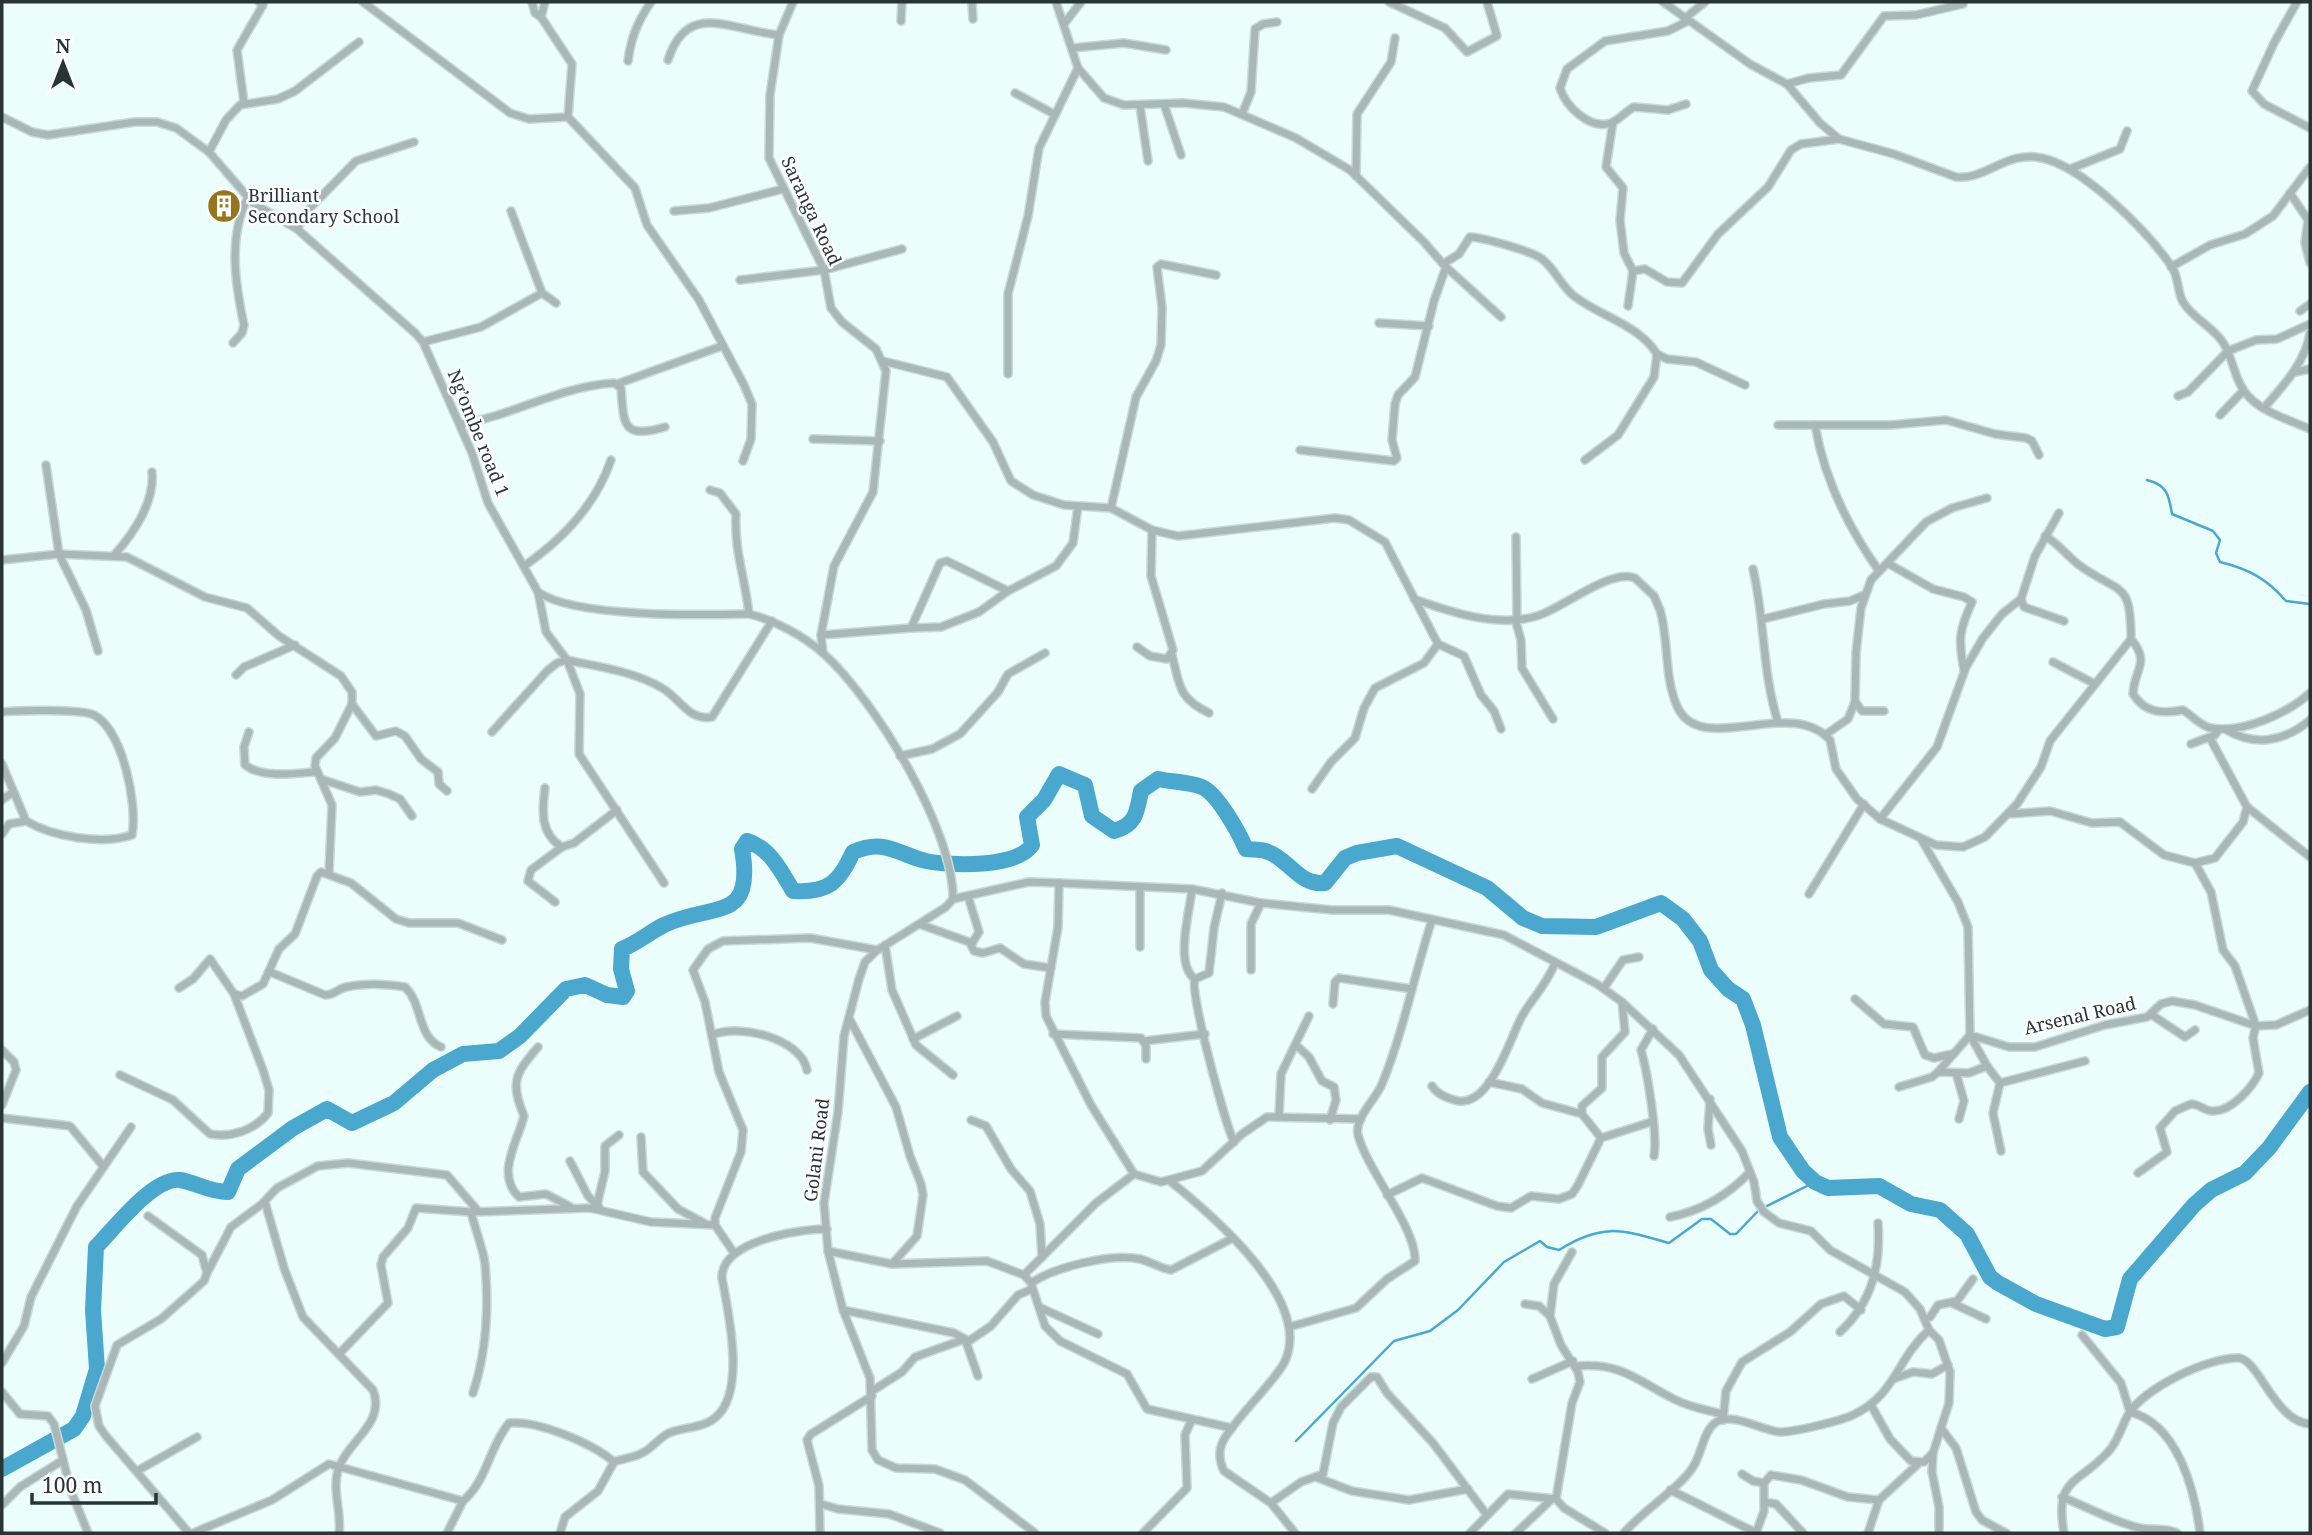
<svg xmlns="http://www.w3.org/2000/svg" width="2312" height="1535" font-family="'Noto Serif',serif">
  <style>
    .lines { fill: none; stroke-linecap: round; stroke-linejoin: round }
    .stream { stroke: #4aa7ce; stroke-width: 2.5 }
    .river { stroke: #4aa7ce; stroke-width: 16 }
    .minor-casing { stroke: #c8dad8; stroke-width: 10 }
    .minor { stroke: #aab7b9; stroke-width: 7 }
    .labels { text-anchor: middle; stroke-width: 5; stroke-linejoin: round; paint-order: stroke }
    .poi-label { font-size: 18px; fill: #293534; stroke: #fff; text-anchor: start }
    .street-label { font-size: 18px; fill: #293534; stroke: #fff }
  </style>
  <rect width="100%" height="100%" fill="#ebfefc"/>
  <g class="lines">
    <g class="stream">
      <path d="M2147 480C2167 485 2169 495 2172 514L2213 531 2220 540 2216 553 2220 562C2249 569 2267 579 2286 601L2310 604"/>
      <path d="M1296 1441 1394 1341 1430 1331 1458 1310 1504 1262 1540 1241 1547 1247 1559 1250C1603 1222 1623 1230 1669 1243L1702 1219H1711L1730 1234H1736L1759 1210 1815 1182"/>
    </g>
    <path class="river" d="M2 1469 74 1429 83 1416 97 1369 93 1310 96 1247C114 1229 153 1177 180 1180 197 1183 209 1192 228 1192L238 1169 293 1128 327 1109 352 1123 394 1103 433 1070 463 1054 499 1051 520 1036 566 989 585 985 607 995 623 997 627 991 621 969 622 949C637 943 650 932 664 925 713 902 755 924 742 849L747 841C770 848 781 871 793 891 828 893 839 883 853 852 885 838 897 854 926 861 950 866 1017 868 1032 845L1027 817 1044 800 1059 774 1085 785 1092 816 1114 831C1136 825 1137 812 1141 791L1158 779C1172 782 1189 782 1202 787 1218 794 1239 833 1246 849 1253 850 1262 849 1268 852 1289 859 1299 886 1325 883L1345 858 1357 853 1397 846 1487 888 1523 918 1542 926 1596 927 1661 903 1683 919 1700 941 1711 970 1728 989 1743 999 1753 1025 1780 1137 1803 1171 1815 1182 1828 1188 1879 1186 1911 1204 1940 1210 1967 1234 1990 1277 1998 1283 2036 1304 2105 1329 2117 1327 2130 1279 2194 1205 2211 1190 2245 1173 2269 1148 2310 1092"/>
    <g class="minor-casing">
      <g id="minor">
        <path d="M363 2 510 113 529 119 568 117"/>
        <path d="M532 2 535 13 541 17"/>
        <path d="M545 2 541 17 572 64 568 117 635 188 647 225 699 300 744 385 752 404 751 439 743 461"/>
        <path d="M793 2 779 35 770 95 769 158 824 270 831 308 842 322 876 349 886 371 873 492 834 566 821 635 823 653"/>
        <path d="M972 2 973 19"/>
        <path d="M1056 2 1078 68 1104 98 1124 105 1183 103 1224 107 1296 138 1350 170 1424 242 1443 264 1459 254 1470 237C1484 238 1532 251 1542 259 1555 269 1561 286 1574 296 1601 317 1638 324 1657 354L1654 377 1618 435 1585 460"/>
        <path d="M1389 2 1445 28 1467 52 1497 36 1487 2"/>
        <path d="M1663 2 1750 64 1787 84 1820 123 1839 139 1894 154 1956 177C1987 180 2006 150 2042 158 2084 167 2148 232 2172 267 2179 278 2177 291 2183 302 2193 319 2214 327 2224 344 2234 361 2235 383 2249 397 2264 413 2290 420 2310 429"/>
        <path d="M2297 2 2274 43 2252 91 2264 104 2310 128"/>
        <path d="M1684 19 1705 2"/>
        <path d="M901 21 902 2"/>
        <path d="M1064 24 1081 2"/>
        <path d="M1072 48 1124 43 1166 50"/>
        <path d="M668 60C687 0 729 30 779 35"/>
        <path d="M628 61C631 37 638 21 651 2"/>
        <path d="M1787 84 1809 78 1841 75 1884 16 1916 15 1963 4"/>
        <path d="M1015 93 1054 114"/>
        <path d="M244 103 237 50 263 5 259 2"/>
        <path d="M1164 104 1181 155"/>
        <path d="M1686 104 1668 110 1634 107C1626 111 1619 120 1611 123 1590 130 1566 107 1560 88L1567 69 1605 41 1668 31 1688 21"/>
        <path d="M1140 106 1148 161"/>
        <path d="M1242 114 1251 92 1255 29 1263 24 1277 22"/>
        <path d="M2 117 32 132 48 135 135 122H157L176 128 209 152 253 203 297 229 415 333 423 342 472 453 488 503 538 592C575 618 701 615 749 614 774 620 804 636 824 654 875 700 954 830 953 899L946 907 876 951 865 962 859 979 844 1036 838 1112 824 1203 828 1251 843 1310 870 1378 872 1450 878 1460 896 1468 935 1469 965 1480 1035 1533"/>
        <path d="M1613 122 1606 167 1623 188 1620 220 1624 253 1633 271"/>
        <path d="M209 152 226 120 240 105 278 99 295 91 359 42"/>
        <path d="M2070 169 2120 149 2127 131"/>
        <path d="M1356 176 1357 114 1391 62 1395 38"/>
        <path d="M2290 193 2308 220 2305 243 2310 263"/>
        <path d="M511 211 542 293"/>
        <path d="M674 211 709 208 783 189"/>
        <path d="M297 229 309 209 356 161 414 142"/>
        <path d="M1445 266 1501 317"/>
        <path d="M2171 267 2210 245 2245 234 2273 216 2310 167"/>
        <path d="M1633 271 1645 269 1667 282 1682 283 1718 234 1768 187 1791 150 1801 144 1839 139"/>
        <path d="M740 280 824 270 902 249"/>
        <path d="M1628 306 1633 271"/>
        <path d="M2300 311 2310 304"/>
        <path d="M1379 323 1429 326"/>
        <path d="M423 342 481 327 542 293 556 303"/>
        <path d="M233 343 242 333 244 325C235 283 228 237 248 197"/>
        <path d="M1657 354 1667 359 1696 362 1745 385"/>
        <path d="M883 361 947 377 993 442 1011 481 1033 495 1064 505 1111 508 1152 530 1178 536 1335 518 1349 520 1385 542 1438 644 1424 663 1375 688 1364 708 1355 738 1331 762 1312 789"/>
        <path d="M2295 372 2310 369"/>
        <path d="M1008 374V294L1028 216 1039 148 1078 68"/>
        <path d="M617 384 722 346"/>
        <path d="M2178 396 2188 392 2228 351 2256 340 2277 339 2310 324"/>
        <path d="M2264 408C2283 386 2305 363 2310 333"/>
        <path d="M2220 415 2243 391"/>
        <path d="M460 424C513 416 560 386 614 383L621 388C624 423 621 440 665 427"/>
        <path d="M1778 425H1890L1946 420 1995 434 2026 438 2032 441 2039 455"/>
        <path d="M1815 425C1824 479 1848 527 1879 571"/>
        <path d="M813 439 880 441"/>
        <path d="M1300 450 1394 461 1397 458 1392 440 1395 404 1398 395 1415 377 1434 301 1446 267"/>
        <path d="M46 465 59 554 86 610 98 651"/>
        <path d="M710 490 720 493 736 514C734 551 745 577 749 614"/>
        <path d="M1111 508 1136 397 1156 361 1161 345 1162 307 1157 267 1161 264 1216 275"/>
        <path d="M2059 513 2035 556 2021 599 2024 607 2064 621"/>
        <path d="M1516 537 1517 619"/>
        <path d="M115 554C134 533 155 501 152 472"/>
        <path d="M2 560 59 554 127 557 205 597 247 608 279 636 341 676 352 692V704L335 738 316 758 315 766 332 805 329 873"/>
        <path d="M1889 564 1933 589 1964 597 1972 602C1959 630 1958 640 1964 670"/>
        <path d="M524 566C563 539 596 504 611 460"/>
        <path d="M1753 569C1765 620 1762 672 1778 722"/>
        <path d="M538 592 546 632 567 660 580 694 579 754 664 883"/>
        <path d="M1414 599C1450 612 1498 628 1537 616 1563 608 1611 568 1635 578L1654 596 1660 610C1669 640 1664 677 1677 706 1700 759 1790 695 1830 740L1836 769 1857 799 1880 819 1936 845 1963 847 1985 837 2017 804 2041 767 2050 741 2131 639C2131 579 2120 595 2079 565 2067 556 2058 543 2045 536"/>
        <path d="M1515 619 1521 640 1522 668 1553 719"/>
        <path d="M1763 619 1824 604 1850 601 1864 595"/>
        <path d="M911 628 941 627 979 612 1008 591 1056 566 1073 543 1078 506"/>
        <path d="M821 635 911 628 940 563 947 561 1008 591"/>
        <path d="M2131 639C2151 663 2134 669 2133 694 2145 713 2162 714 2183 710 2193 716 2200 726 2211 728 2242 734 2288 713 2310 693"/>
        <path d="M1438 644 1464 656 1481 695 1494 711 1501 729"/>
        <path d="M1137 647 1150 656 1167 659 1173 650 1151 576 1152 530"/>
        <path d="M1172 655C1180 686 1178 698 1209 713"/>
        <path d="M2053 662 2095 684"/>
        <path d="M236 675 244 667 295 645"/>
        <path d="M352 704 376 736 396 731 405 736 421 759 438 772 439 784 447 791"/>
        <path d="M1884 711H1862L1855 701 1856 653 1861 608 1871 580 1926 522 1952 508 1987 498"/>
        <path d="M2 712C17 710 82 709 94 715 123 730 138 806 132 835 102 845 53 837 26 821L2 764"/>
        <path d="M2225 729C2254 747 2284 742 2310 720"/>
        <path d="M249 732 244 747 245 765C263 779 295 773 316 772"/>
        <path d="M492 732 547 671 557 663 567 660C599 667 633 671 662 688 680 698 688 721 712 717L772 621"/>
        <path d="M1825 735 1848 719 1855 702"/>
        <path d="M2191 744 2215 735 2219 729"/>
        <path d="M900 756 932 749 960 734 998 692 1008 674 1045 653"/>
        <path d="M321 779 360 792 376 790 389 794 400 799 412 816"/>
        <path d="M545 788C542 810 540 834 562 847L574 843 617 810"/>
        <path d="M2 800 13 792"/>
        <path d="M2247 807 2310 857"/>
        <path d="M2008 814 2050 811 2092 823 2120 822 2164 855 2195 863 2215 858 2243 822 2247 807 2210 738"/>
        <path d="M1880 819 1937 747 1966 667 1983 638 2002 614 2021 599"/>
        <path d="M2 834 9 824 26 821"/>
        <path d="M1921 839 1958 902 1968 927 1970 1035 2009 1047H2035L2105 1025 2147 1017 2161 1004 2172 1001 2195 1005 2256 1026 2276 1025 2310 1010"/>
        <path d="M1192 889C1190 911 1174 964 1195 979"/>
        <path d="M1222 893 1214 928 1209 973 1195 979C1189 991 1225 1123 1234 1142"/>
        <path d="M1809 894 1864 804"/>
        <path d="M968 896 979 932 971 945 974 951 983 953 1000 948 1024 964 1051 968"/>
        <path d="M953 899 1029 882 1059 883 1192 889 1261 903 1332 910H1389L1504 935 1597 984 1622 1002 1679 1055 1742 1151 1754 1182 1757 1201 1764 1212 1779 1223 1811 1231 1830 1250 1905 1292 1920 1309 1929 1330 1939 1340 1950 1372 1949 1403 1933 1453 1932 1472 1939 1507V1533"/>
        <path d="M555 902 528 881 531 870 562 847"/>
        <path d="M919 924 972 943"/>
        <path d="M885 945 892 990 916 1045 953 1075"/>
        <path d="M1140 947V887"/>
        <path d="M1251 970V924L1261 903"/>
        <path d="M270 972 325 995C335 995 337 989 346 987 364 983 387 984 405 987 423 1004 417 1037 441 1047"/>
        <path d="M179 988 193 979 210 959 234 994 242 996 263 984 279 949 295 934 317 876 321 872 351 883 396 919 409 923H458L502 940"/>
        <path d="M1604 988 1623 960 1639 957"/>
        <path d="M1855 999 1884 1024 1913 1027 1925 1055 1934 1058 1952 1054"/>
        <path d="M1333 1004 1335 982 1339 978 1412 989"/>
        <path d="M2152 1015 2185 1037 2195 1030"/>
        <path d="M849 1018 896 1107 910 1156 921 1184 923 1195 917 1236 892 1264"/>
        <path d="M1653 1029 1641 1050C1647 1070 1658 1136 1654 1156"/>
        <path d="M1053 1034 1141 1038 1146 1046V1059"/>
        <path d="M712 1035C738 1023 801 1038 807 1070"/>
        <path d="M913 1039 957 1016"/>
        <path d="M1144 1041 1205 1034"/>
        <path d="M1296 1045 1309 1057 1322 1081 1334 1087 1336 1100 1330 1120"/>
        <path d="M538 1047C515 1074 510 1082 524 1116 518 1141 495 1174 519 1197L546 1194 571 1207"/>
        <path d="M2 1050 14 1062 16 1070 2 1105"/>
        <path d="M1938 1072 1970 1035 1987 1066"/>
        <path d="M1956 1073 1964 1101 1959 1119"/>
        <path d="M120 1075 173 1100 210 1134C231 1138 255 1130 268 1113L269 1090 263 1070 234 994"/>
        <path d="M1489 1082 1522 1089 1542 1103 1582 1114 1601 1138"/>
        <path d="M2000 1083 2085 1061"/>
        <path d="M1432 1086C1437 1094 1445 1097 1454 1100 1489 1111 1509 1041 1521 1018 1531 999 1547 985 1555 963"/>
        <path d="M1899 1087 1932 1077 1938 1072 1969 1073 1987 1066 2000 1083 1993 1113 2001 1151"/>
        <path d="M1710 1099 1708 1129 1711 1145"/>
        <path d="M1582 1114V1106L1602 1088V1057L1625 1032 1622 1002"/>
        <path d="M1279 1116 1281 1074 1309 1016"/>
        <path d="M2 1118 70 1126 103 1166"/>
        <path d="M971 1120 986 1126 1011 1169 1030 1191 1040 1224 1042 1257"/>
        <path d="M641 1137 643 1172 678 1209 704 1223"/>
        <path d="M570 1161 588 1196 599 1207"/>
        <path d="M2138 1173 2167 1152 2160 1128 2175 1111 2191 1104C2199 1104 2205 1111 2212 1111 2231 1112 2252 1088 2259 1073L2253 1038 2256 1026 2235 966 2223 950 2211 892 2195 863"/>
        <path d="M1134 1174 1161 1182 1202 1171 1242 1134 1267 1117 1361 1119"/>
        <path d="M1387 1195 1422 1178 1497 1206 1511 1208 1531 1196 1559 1199 1572 1194 1578 1185 1601 1138 1651 1122"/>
        <path d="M265 1202 284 1268 303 1317 373 1390C386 1423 349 1440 339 1467 331 1489 342 1512 339 1533"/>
        <path d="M597 1205 605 1171V1146L619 1135"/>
        <path d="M471 1212C475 1229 483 1248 485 1264 489 1307 486 1353 473 1393"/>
        <path d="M148 1216 202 1255 207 1273 204 1281 161 1319 117 1345 95 1406 99 1426 106 1436 189 1533"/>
        <path d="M1670 1217C1701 1211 1728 1195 1750 1172"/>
        <path d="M828 1251 892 1264 987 1261 1024 1275 1031 1283 1045 1326 1060 1341 1127 1374 1147 1409 1232 1428C1245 1409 1278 1377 1285 1361 1313 1300 1211 1214 1170 1181"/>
        <path d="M734 1253 715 1225V1218L741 1152 743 1130 719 1072 705 1002 693 970 708 949 723 941 810 938 877 950"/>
        <path d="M207 1273 231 1227 262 1204 277 1188 318 1166 348 1163 447 1175 478 1211"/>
        <path d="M1024 1275 1096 1203 1134 1174 1091 1105 1046 1016 1045 1002 1058 927 1059 883"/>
        <path d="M1031 1283C1055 1267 1111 1253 1140 1259 1151 1262 1160 1268 1171 1270L1233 1238"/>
        <path d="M1952 1303 1986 1319"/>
        <path d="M1525 1304 1539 1306 1550 1316 1561 1345 1578 1372 1580 1382 1572 1403 1556 1499 1564 1508 1605 1533"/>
        <path d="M1039 1307 1098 1334"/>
        <path d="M843 1310 954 1333 965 1339 978 1376"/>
        <path d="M1550 1316 1554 1284 1572 1252"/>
        <path d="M1930 1317 1938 1305 1957 1301 1973 1279"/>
        <path d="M1289 1327 1356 1308 1387 1279 1415 1261C1417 1229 1367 1170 1358 1135 1354 1118 1376 1099 1382 1084 1404 1030 1414 975 1432 920"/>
        <path d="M1840 1332C1872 1302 1881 1266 1878 1223"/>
        <path d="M2082 1335 2121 1383 2130 1412C2178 1424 2195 1491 2200 1533"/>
        <path d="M966 1343 991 1326 1018 1295 1032 1289"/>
        <path d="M339 1354 388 1303 381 1265 383 1257 408 1228 416 1208 471 1212 590 1208 651 1222 715 1225"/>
        <path d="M2 1363 24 1326 31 1297 77 1206 131 1127"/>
        <path d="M1577 1366C1618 1362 1636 1379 1670 1397 1686 1406 1705 1410 1723 1414"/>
        <path d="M1896 1378 1913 1372 1932 1374 1948 1365"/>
        <path d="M1532 1379 1573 1361"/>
        <path d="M872 1391 902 1372 915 1357 965 1339"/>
        <path d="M2 1392 20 1414 48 1416 54 1424 71 1491 88 1533"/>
        <path d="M1871 1405 1890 1439 1911 1461 1924 1462 1933 1453"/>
        <path d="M1723 1420 1726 1391 1742 1362 1790 1332 1821 1304 1844 1296 1861 1310"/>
        <path d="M1232 1428C1220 1442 1216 1454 1224 1471L1271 1503 1295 1533"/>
        <path d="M1941 1428 1956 1448 1976 1512 1982 1520 2006 1533"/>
        <path d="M137 1471 197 1437"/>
        <path d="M1742 1474 1753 1481 1764 1483"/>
        <path d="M1318 1478 1352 1491 1409 1500 1468 1489"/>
        <path d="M1670 1490C1700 1504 1727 1519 1757 1533"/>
        <path d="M2062 1497C2088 1507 2113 1522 2140 1528 2153 1531 2165 1527 2177 1533"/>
        <path d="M1765 1502 1776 1504 1803 1533"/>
        <path d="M1271 1503 1301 1482 1323 1474 1333 1423 1341 1407 1371 1377H1377L1387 1393 1433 1443 1487 1515"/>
        <path d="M821 1504 838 1509 889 1514 940 1533"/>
        <path d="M2 1505 20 1487 63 1460"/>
        <path d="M193 1533 272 1500 329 1464 463 1501C488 1479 489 1447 509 1423 537 1420 592 1443 614 1462"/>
        <path d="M447 1533 463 1501"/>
        <path d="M560 1533 565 1517 598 1491 614 1462C624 1458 634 1458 644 1452 653 1447 660 1437 669 1433 684 1427 703 1428 715 1418 747 1392 728 1312 722 1278 721 1241 798 1229 827 1229"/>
        <path d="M820 1533 819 1486 807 1440 811 1434 872 1396"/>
        <path d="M1143 1533 1187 1488 1185 1435 1191 1421"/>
        <path d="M1470 1533 1508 1494 1556 1499"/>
        <path d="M1516 1533 1552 1499"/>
        <path d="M1624 1533C1643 1510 1680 1488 1693 1467 1702 1454 1703 1429 1718 1421 1735 1413 1763 1431 1780 1432 1795 1432 1840 1421 1853 1415 1896 1395 1897 1358 1929 1330"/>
        <path d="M1756 1533 1764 1511V1483L1771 1475 1801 1480 1848 1497 1879 1500"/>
        <path d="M1868 1533 1879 1500 1918 1464"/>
        <path d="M2064 1533C2054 1477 2078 1485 2108 1452 2118 1442 2121 1427 2128 1415 2144 1388 2208 1357 2239 1358 2259 1360 2275 1422 2310 1424"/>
      </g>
    </g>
    <use href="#minor" class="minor"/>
  </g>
  <defs>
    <g id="building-disc" transform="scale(1.75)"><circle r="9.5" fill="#97751e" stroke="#fff"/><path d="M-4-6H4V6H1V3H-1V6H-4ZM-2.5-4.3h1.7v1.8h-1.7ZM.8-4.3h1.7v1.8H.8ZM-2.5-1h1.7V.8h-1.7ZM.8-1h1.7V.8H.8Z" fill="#fff"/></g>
  </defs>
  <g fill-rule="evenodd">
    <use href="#building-disc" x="224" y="206"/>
  </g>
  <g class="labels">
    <g class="poi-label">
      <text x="248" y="202">Brilliant<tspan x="248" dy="21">Secondary School</tspan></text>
    </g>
    <g class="street-label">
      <text transform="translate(811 211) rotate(65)" y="6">Saranga Road</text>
      <text transform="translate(478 433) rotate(68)" y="6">Ng’ombe road 1</text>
      <text transform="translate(2080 1016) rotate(-13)" y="6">Arsenal Road</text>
      <text transform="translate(817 1150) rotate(-83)" y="6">Golani Road</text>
    </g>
  </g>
  <rect width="2312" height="1535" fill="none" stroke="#293534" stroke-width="7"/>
  <g transform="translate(63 63)" stroke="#ffffff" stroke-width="5" paint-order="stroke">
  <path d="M0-5L12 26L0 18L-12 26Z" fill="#293534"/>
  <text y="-10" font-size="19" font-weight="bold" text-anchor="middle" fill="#293534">N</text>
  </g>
  <path d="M32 1493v10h124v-10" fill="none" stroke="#293534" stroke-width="3.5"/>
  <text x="42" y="1493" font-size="21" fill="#293534" stroke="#ffffff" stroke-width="5" paint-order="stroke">100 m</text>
</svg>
